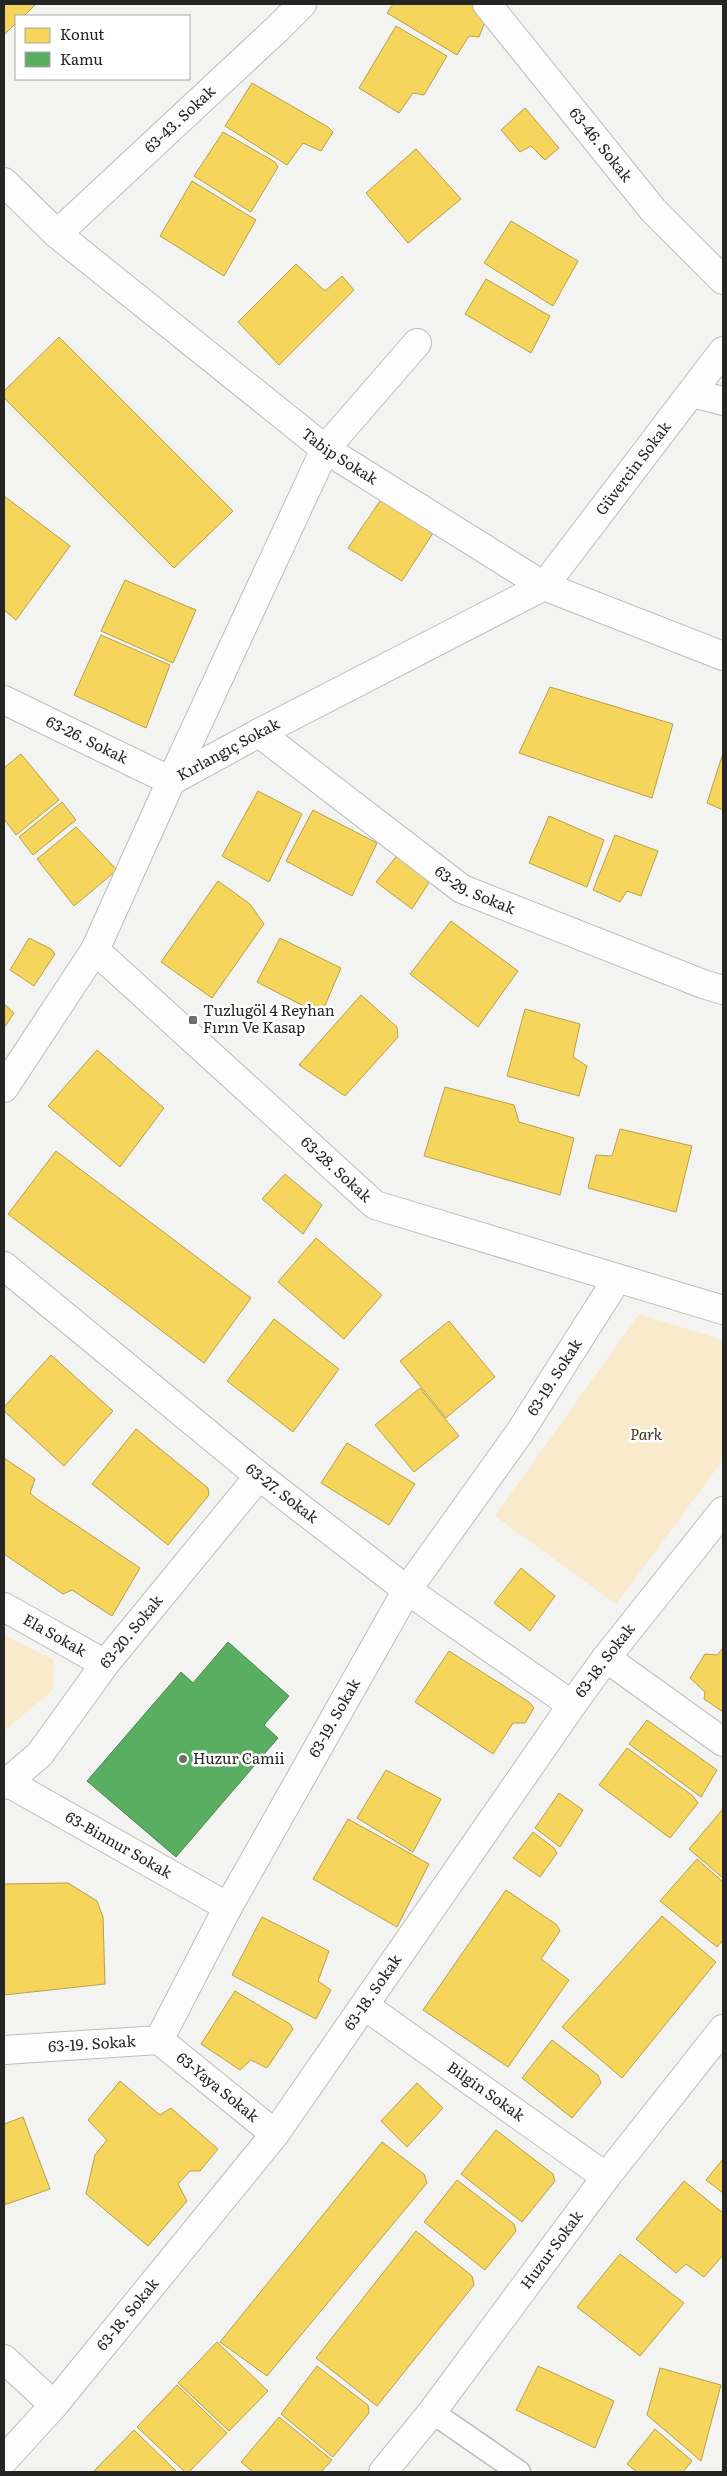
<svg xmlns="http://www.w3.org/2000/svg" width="727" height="2476" font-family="Literata,serif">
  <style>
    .green { fill: #f9eacb }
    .homes { fill: #f6d55c; stroke: #b7a04b }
    .public { fill: #5aae61; stroke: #4a854f }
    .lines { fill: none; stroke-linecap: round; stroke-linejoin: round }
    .service-casing { stroke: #bcbdbb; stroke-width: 25 }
    .minor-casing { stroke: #bcbdbb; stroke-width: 30 }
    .service { stroke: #fdfdfd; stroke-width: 22 }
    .minor { stroke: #fdfdfd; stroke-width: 28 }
    .poi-dot { fill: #6d6e6c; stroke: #fff; stroke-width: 2 }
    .labels { text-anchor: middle; stroke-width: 5; stroke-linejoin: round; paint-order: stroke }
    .street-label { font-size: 15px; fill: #252624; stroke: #fff }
    .poi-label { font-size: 15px; fill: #252624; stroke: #fff; text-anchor: start }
    .park-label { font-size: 15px; font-style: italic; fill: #3c2d0e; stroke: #fff }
  </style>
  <rect width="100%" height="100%" fill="#f3f4f1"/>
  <g class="green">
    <path d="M639 1314 723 1340V1460L616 1604 495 1516Z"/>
    <path d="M4 1635 54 1660 53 1690 4 1731Z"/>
  </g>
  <g class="homes">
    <path d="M4 4H36L24 16H16V23L4 35Z"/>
    <path d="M393 4H475L489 12 479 37 469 36 457 55 387 13Z"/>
    <path d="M396 26 447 56 424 95 413 93 399 113 359 88Z"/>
    <path d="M252 83 328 127 333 132 321 151 303 143 287 165 225 126Z"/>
    <path d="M525 108 559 148 545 160 531 146 520 152 501 130Z"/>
    <path d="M223 132 275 162 278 167 251 212 194 176Z"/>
    <path d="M416 149 461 199 408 243 366 193Z"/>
    <path d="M192 181 256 220 224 276 160 236Z"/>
    <path d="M511 221 578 261 553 306 484 263Z"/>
    <path d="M296 264 325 291 342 276 354 290 279 365 238 322Z"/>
    <path d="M486 279 550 316 531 353 465 314Z"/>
    <path d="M59 337 233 511 174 568 4 398V391Z"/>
    <path d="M4 496 70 546 16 620 4 610Z"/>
    <path d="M382 498 433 533 402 581 348 548Z"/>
    <path d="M125 580 196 610 173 663 101 631Z"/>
    <path d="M101 635 170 665 146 728 74 695Z"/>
    <path d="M550 687 673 724 652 798 519 753Z"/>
    <path d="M723 753V810L707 803Z"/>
    <path d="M21 754 59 800 16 835 4 819V768Z"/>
    <path d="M258 791 302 814 269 882 222 856Z"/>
    <path d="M62 802 76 820 33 855 19 837Z"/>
    <path d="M313 810 377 843 352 896 286 861Z"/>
    <path d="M549 816 604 840 587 887 529 863Z"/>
    <path d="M76 827 117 870 74 906 37 859Z"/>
    <path d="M615 835 658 851 641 896 627 891 620 902 593 890Z"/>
    <path d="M399 853 432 878 412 909 376 882Z"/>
    <path d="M218 881 250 904 264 924 212 998 161 962Z"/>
    <path d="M451 921 518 971 478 1027 410 974Z"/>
    <path d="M29 938 51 949 55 954 34 986 10 970Z"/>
    <path d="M280 938 341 968 321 1015 257 982Z"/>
    <path d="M361 995 397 1027 398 1037 345 1096 299 1065Z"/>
    <path d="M4 1004 14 1013 4 1028Z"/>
    <path d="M525 1009 580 1024 573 1057 587 1066 579 1096 507 1076Z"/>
    <path d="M97 1050 164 1108 120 1167 48 1106Z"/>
    <path d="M445 1087 514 1105 519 1122 574 1138 560 1195 424 1156Z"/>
    <path d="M620 1129 692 1146 676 1212 588 1188 596 1155 612 1156Z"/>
    <path d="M56 1151 251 1298 204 1363 8 1214Z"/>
    <path d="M285 1174 322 1205 303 1234 262 1199Z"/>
    <path d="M316 1238 382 1295 344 1339 278 1282Z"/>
    <path d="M274 1319 339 1369 293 1432 227 1381Z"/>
    <path d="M449 1321 495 1377 446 1418 400 1361Z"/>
    <path d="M51 1355 113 1411 64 1466 4 1411V1407Z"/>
    <path d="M420 1388 459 1436 414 1472 375 1425Z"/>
    <path d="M136 1429 208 1488 209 1495 168 1545 92 1484Z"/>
    <path d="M347 1443 415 1484 389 1525 321 1483Z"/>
    <path d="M4 1458 35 1479 30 1493 37 1499 140 1568 112 1616 72 1590 63 1594 4 1554Z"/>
    <path d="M521 1568 555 1596 530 1631 494 1603Z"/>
    <path d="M723 1648V1712L704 1699 705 1692 690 1678 705 1654 717 1655Z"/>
    <path d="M449 1651 529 1702 534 1708 525 1723H513L493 1754 415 1702Z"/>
    <path d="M647 1720 717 1770 701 1797 629 1744Z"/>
    <path d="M627 1748 693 1796 698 1803 670 1838 599 1785Z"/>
    <path d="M386 1770 441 1799 413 1852 357 1818Z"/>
    <path d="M559 1793 583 1810 560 1847 535 1828Z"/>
    <path d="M723 1809V1878L689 1849Z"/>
    <path d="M348 1819 429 1864 397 1927 313 1879Z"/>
    <path d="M533 1832 554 1848 557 1853 540 1877 513 1858Z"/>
    <path d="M697 1859 723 1882V1940L717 1947 660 1901Z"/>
    <path d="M68 1883 97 1901 103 1917 105 1984 4 1995V1884Z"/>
    <path d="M506 1890 557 1925 560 1931 541 1959 569 1980 508 2067 423 2010Z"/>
    <path d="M662 1916 716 1962 622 2078 562 2027Z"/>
    <path d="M262 1917 329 1951 318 1981 331 1990 316 2019 232 1975Z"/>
    <path d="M235 1991 290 2024 293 2029 267 2068 251 2060 240 2070 201 2044Z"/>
    <path d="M552 2040 598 2075 601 2083 572 2118 522 2078Z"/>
    <path d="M120 2081 160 2115 171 2108 218 2149 200 2171H190L178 2184 187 2201 148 2246 86 2194 95 2155 107 2140 88 2120Z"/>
    <path d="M417 2083 443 2108 407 2147 381 2121Z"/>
    <path d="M23 2117 50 2189 4 2205V2124Z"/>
    <path d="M496 2130 553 2174 555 2181 522 2222 461 2174Z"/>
    <path d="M382 2142 424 2174 427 2183 267 2376 220 2342Z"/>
    <path d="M723 2159V2193L706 2180Z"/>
    <path d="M457 2180 514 2224 516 2231 485 2270 424 2222Z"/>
    <path d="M684 2181 723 2213V2255L704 2277 686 2264 676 2273 636 2239Z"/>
    <path d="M416 2231 472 2276 474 2285 377 2406 316 2358Z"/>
    <path d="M620 2254 684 2303 640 2356 577 2307Z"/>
    <path d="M217 2342 268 2391 229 2431 178 2383Z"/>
    <path d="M317 2366 368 2405 369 2413 333 2457 281 2414Z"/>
    <path d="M538 2366 614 2401 595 2448 516 2410Z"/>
    <path d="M660 2368 721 2385 701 2461 647 2415Z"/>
    <path d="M177 2385 227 2433 189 2472H185L137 2427Z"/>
    <path d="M279 2417 332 2460 321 2472H253L241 2462Z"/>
    <path d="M655 2429 692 2461 683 2472H637L627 2464Z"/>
    <path d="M134 2430 177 2472H93Z"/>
  </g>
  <path class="public" d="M228 1642 289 1696 264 1725 278 1738 176 1857 87 1781 181 1672 193 1683Z"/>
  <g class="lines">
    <g class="service-casing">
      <path id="service" d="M432 2412 519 2472"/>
    </g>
    <g class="minor-casing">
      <g id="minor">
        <path id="s1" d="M487 4 653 210 723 280"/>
        <path id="s2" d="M4 182 57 234 325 449 544 586 723 656"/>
        <path id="s3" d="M57 234 277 29 302 4"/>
        <path d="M692 393 723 401"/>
        <path id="s4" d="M4 700 171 781 325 449 417 343"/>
        <path id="s5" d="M259 733 462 889 703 984 723 990"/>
        <path id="s6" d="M95 950 375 1205 723 1310"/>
        <path id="s7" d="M4 1088 95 950 171 781 259 733 544 586 723 351"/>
        <path id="s8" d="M4 1266 259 1476 407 1590 572 1705"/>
        <path id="s9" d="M4 1607 105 1664"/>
        <path d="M606 1658 723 1742"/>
        <path id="s10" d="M7 1782 228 1907"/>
        <path id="s11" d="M4 1785 40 1754 105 1664 259 1476"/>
        <path id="s12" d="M365 2006 606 2177"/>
        <path id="s13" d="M159 2040 275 2134"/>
        <path id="s14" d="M4 2050 159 2040 228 1907 407 1590 520 1432 617 1279"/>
        <path d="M4 2359 54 2405"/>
        <path id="s15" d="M4 2460 54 2405 275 2134 572 1705 606 1658 723 1511"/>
        <path id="s16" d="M383 2472 432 2412 606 2177 723 2029"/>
      </g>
    </g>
    <use href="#service" class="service"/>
    <use href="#minor" class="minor"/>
  </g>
  <g class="poi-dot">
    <rect x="188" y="1015" width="10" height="10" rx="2.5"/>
    <circle cx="183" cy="1759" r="5"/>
  </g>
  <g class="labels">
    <g class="street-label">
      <text dy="5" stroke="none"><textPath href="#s3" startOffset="168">63-43. Sokak</textPath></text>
      <text dy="5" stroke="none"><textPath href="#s1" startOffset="181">63-46. Sokak</textPath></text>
      <text dy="5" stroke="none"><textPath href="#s2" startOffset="434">Tabip Sokak</textPath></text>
      <text dy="5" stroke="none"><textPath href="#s7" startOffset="919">Güvercin Sokak</textPath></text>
      <text dy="5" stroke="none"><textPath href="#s4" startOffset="92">63-26. Sokak</textPath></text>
      <text dy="5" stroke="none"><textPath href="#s7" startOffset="416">Kırlangıç Sokak</textPath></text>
      <text dy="5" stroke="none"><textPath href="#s5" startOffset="268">63-29. Sokak</textPath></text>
      <text dy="5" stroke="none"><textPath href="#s6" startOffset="326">63-28. Sokak</textPath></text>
      <text dy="5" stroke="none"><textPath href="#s14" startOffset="928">63-19. Sokak</textPath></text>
      <text dy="5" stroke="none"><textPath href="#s8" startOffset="359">63-27. Sokak</textPath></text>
      <text dy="5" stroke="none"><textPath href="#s11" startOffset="200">63-20. Sokak</textPath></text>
      <text dy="5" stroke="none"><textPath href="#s9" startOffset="58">Ela Sokak</textPath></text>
      <text dy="5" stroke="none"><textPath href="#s15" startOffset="1001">63-18. Sokak</textPath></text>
      <text dy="5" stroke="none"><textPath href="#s14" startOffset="522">63-19. Sokak</textPath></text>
      <text dy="5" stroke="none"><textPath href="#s10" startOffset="128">63-Binnur Sokak</textPath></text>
      <text dy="5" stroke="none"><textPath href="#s15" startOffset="596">63-18. Sokak</textPath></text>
      <text dy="5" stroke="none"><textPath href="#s14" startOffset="88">63-19. Sokak</textPath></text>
      <text dy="5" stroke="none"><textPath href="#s13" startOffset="75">63-Yaya Sokak</textPath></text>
      <text dy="5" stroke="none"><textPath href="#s12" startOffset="148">Bilgin Sokak</textPath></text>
      <text dy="5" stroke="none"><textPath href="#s16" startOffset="279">Huzur Sokak</textPath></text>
      <text dy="5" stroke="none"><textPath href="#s15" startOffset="191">63-18. Sokak</textPath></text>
    </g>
    <g class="poi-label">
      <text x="203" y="1016">Tuzlugöl 4 Reyhan<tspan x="203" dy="17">Fırın Ve Kasap</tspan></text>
      <text x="193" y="1764">Huzur Camii</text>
    </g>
    <g class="park-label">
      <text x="646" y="1440">Park</text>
    </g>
  </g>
  <rect width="727" height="2476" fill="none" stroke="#252624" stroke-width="10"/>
  <rect x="15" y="15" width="175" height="65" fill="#ffffff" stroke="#a8a8a7"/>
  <rect x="25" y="28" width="25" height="15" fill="#f6d55c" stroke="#a8a8a7"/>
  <text x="60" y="40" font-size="15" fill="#252624">Konut</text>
  <rect x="25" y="52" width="25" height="15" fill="#5aae61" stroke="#a8a8a7"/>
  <text x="60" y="65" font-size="15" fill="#252624">Kamu</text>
</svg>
